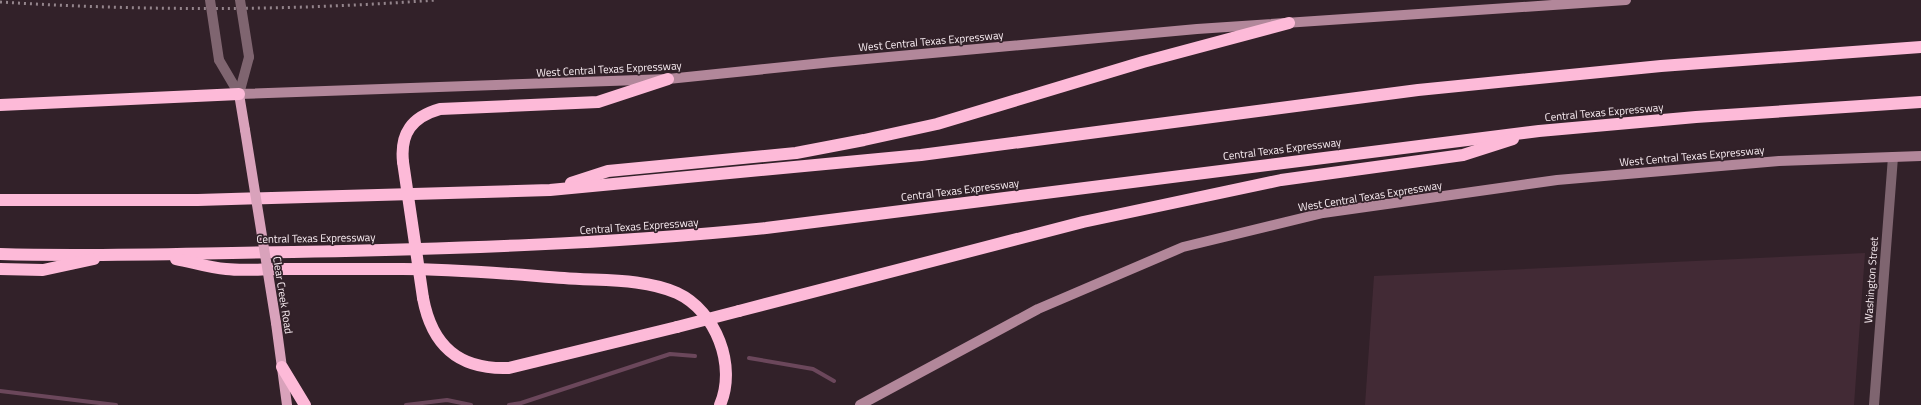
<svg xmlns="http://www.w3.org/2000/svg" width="1921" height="405" font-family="'Titillium Web',sans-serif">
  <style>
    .built { fill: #422a35 }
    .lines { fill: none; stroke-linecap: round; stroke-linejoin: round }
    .stream { stroke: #6b475b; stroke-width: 4 }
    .tertiary { stroke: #7f6570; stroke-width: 10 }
    .secondary { stroke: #b2879a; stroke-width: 10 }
    .primary { stroke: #d9a2bb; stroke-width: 10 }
    .motorway { stroke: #fdbad8; stroke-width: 12 }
    .rail { stroke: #94858c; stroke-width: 3; stroke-dasharray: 2 4; stroke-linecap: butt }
    .tertiary-bridge { stroke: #7f6570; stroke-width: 10 }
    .primary-bridge { stroke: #d9a2bb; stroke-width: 10 }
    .motorway-bridge { stroke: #fdbad8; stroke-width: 12 }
    .labels { text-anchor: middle; stroke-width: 3.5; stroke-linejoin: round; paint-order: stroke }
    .street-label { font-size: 11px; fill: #faeef3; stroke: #322129 }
  </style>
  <rect width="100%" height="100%" fill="#322129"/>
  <path class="built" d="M1865 253 1854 405H1365L1374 276Z"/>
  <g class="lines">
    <g class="stream">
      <path d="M749 358 813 369 834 381"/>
      <path d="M0 391 116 405"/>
      <path d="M406 405 447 400 471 405"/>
      <path d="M509 405 521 403 670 354 695 356"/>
    </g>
    <g class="tertiary">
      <path d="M219 60 239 94"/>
      <path d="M239 94 249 57"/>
      <path d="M1874 405 1893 157"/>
    </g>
    <g class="secondary">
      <path d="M239 94 668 79 833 62 1197 29 1626 0"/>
      <path d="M860 405 1038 309 1183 247 1323 213 1557 180 1779 161 1921 156"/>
    </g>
    <g class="primary">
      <path d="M239 94 245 130"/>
      <path d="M276 323 287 405"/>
    </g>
    <g class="motorway">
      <path d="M0 105 239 94"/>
      <path d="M403 162C400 133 412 117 440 109L598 102 668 79"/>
      <path d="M571 183 608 171 796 153 864 140 937 124 1143 62 1289 23"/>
      <path d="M0 200H198L550 190 921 155 1418 90 1661 66 1921 47"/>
      <path d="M0 254C97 257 195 253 293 252 451 249 608 244 766 228L1539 131 1696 117 1921 102"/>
      <path d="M176 259C192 262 210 268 226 269 244 271 262 269 280 269 321 269 361 269 402 269 456 269 510 274 564 278 601 281 643 278 677 293 716 311 737 366 720 405"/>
      <path d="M0 269 43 270 94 259"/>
      <path d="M423 298C432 346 459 370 509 368L677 327"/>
      <path d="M739 311 1083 222 1281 180 1463 155 1513 139"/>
      <path d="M282 367 305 405"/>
    </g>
    <path class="rail" d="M0 2C145 11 291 11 436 0"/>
    <g class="tertiary-bridge">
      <path d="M210 0 219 60"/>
      <path d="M240 0 249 57"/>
    </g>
    <path class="primary-bridge" d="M245 130 276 323"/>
    <g class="motorway-bridge">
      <path d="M403 162 423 298"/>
      <path d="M677 327 739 311"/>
    </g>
  </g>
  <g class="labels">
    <g class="street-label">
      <text transform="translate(931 41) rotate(-5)" y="4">West Central Texas Expressway</text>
      <text transform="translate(609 69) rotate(-3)" y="4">West Central Texas Expressway</text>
      <text transform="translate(1604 112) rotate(-5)" y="4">Central Texas Expressway</text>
      <text transform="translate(1282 149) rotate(-7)" y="4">Central Texas Expressway</text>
      <text transform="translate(1692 156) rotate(-5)" y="4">West Central Texas Expressway</text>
      <text transform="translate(960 190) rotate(-7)" y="4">Central Texas Expressway</text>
      <text transform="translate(1370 196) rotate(-9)" y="4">West Central Texas Expressway</text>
      <text transform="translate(639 226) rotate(-4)" y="4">Central Texas Expressway</text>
      <text transform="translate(316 238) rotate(-1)" y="4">Central Texas Expressway</text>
      <text transform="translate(1871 280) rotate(-86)" y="4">Washington Street</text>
      <text transform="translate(283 295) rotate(81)" y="4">Clear Creek Road</text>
    </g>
  </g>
</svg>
